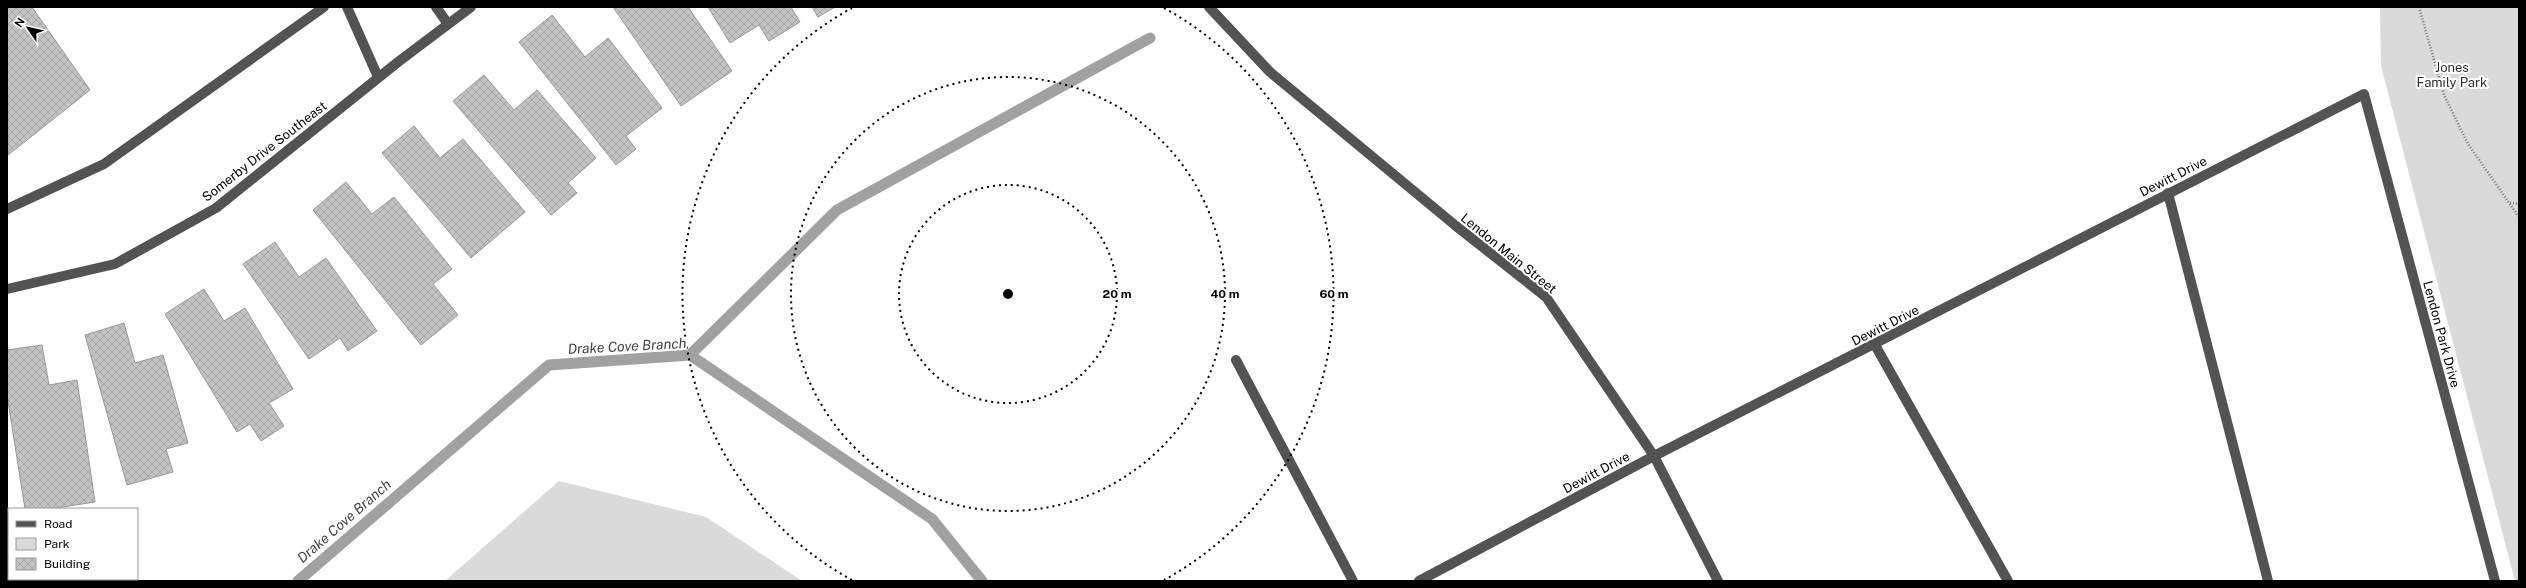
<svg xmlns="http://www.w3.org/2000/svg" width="2526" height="588" font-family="'Public Sans',sans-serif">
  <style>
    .green { fill: #dadada }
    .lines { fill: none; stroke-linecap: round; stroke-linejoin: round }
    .stream { stroke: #a1a1a1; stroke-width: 11 }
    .building { fill: url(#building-cross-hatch); stroke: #979797 }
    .path { stroke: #757575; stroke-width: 2.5; stroke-dasharray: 1 2; stroke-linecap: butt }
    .minor { stroke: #535353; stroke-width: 10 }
    .ring { fill: none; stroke: #000; stroke-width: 2; stroke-dasharray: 2 4 }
    .labels { text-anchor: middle; stroke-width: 4; stroke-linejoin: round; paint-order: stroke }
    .park-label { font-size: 13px; fill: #313131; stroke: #fff }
    .street-label { font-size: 13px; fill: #000; stroke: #fff }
    .water-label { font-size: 14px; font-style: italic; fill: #424242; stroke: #fff }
    .centre { fill: #000; stroke: #fff; stroke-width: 2 }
    .ring-label { font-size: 12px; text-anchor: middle; font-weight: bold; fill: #000; stroke: #fff; stroke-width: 4; stroke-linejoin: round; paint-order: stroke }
  </style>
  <defs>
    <pattern id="building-cross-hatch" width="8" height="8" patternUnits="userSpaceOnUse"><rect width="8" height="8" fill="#c3c3c3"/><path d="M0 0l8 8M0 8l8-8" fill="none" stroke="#a6a6a6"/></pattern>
  </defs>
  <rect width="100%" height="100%" fill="#fff"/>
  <g class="green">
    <path d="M2380 7H2519V581H2515L2381 66Z"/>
    <path d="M559 481 706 517 802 581H445Z"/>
  </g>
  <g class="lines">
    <g class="stream">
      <path d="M690 355 837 210 1150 38"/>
      <path d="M298 581 549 365 690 355 932 519 982 581"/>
    </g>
  </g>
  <g class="building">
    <path d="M7 7H32L90 90 8 155Z"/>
    <path d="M613 7H688L732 71 681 106Z"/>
    <path d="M708 7H791L800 22 769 41 759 25 730 43Z"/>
    <path d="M812 7H835L818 17Z"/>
    <path d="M552 15 585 57 608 38 662 108 626 136 636 149 616 165 519 42Z"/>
    <path d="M484 75 514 110 537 90 596 158 568 183 577 193 551 215 453 101Z"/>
    <path d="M414 126 440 158 463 139 525 212 471 258 382 153Z"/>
    <path d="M346 182 372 214 394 197 452 269 433 284 458 315 421 345 313 210Z"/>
    <path d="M275 242 299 277 326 258 377 331 348 351 340 338 309 359 243 264Z"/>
    <path d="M204 289 224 321 245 308 293 389 269 403 284 426 261 441 250 424 237 432 165 314Z"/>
    <path d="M124 323 135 363 163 355 188 443 166 449 173 472 127 485 85 335Z"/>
    <path d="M42 345 49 385 77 380 95 502 49 509H25L7 395V350Z"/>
  </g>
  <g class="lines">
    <g class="path">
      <path d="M2419 7 2444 95 2468 144 2519 217"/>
      <path d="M2510 203 2519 204"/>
    </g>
    <g class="minor">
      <path d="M347 7 378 77"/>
      <path d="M436 7 448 24"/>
      <path d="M1209 7 1270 72 1456 226 1546 297 1654 456 1718 581"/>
      <path d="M2168 193 2268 581"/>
      <path d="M7 209 104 164 324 7"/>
      <path d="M7 289 115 264 216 208 398 62 471 7"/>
      <path d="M1875 345 2008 581"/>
      <path d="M1236 360 1353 581"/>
      <path d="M1419 581 1654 456 2364 94 2495 581"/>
    </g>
  </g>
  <g class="ring">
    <circle cx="1008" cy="294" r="109"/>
    <circle cx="1008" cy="294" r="217"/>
    <path d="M852 580A326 326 0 0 1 852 8M1164 8A326 326 0 0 1 1164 580"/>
  </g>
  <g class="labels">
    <g class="park-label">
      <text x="2452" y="72">Jones<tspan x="2452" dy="15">Family Park</tspan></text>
    </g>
    <g class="street-label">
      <text transform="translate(264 151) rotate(-38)" y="5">Somerby Drive Southeast</text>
      <text transform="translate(2173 176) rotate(-27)" y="5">Dewitt Drive</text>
      <text transform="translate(1509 253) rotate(39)" y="5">Lendon Main Street</text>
      <text transform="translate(1885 325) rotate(-27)" y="5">Dewitt Drive</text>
      <text transform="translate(2442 334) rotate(75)" y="5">Lendon Park Drive</text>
      <text transform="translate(1596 472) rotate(-28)" y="5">Dewitt Drive</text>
    </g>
    <g class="water-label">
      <text transform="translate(627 346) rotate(-3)" y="5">Drake Cove Branch</text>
      <text transform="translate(344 521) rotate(-41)" y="5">Drake Cove Branch</text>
    </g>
  </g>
  <circle cx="1008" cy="294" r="6" class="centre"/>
  <g class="ring-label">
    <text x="1117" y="298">20 m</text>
    <text x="1225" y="298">40 m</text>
    <text x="1334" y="298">60 m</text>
  </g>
  <rect width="2526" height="588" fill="none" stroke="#000000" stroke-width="16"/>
  <rect x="8" y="508" width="130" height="72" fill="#ffffff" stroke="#999999"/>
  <rect x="16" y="521" width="20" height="6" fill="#535353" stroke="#999999"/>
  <text x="44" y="528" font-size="12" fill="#000000">Road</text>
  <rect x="16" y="538" width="20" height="12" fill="#dadada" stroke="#999999"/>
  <text x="44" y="548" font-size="12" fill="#000000">Park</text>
  <rect x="16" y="558" width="20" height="12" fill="url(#building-cross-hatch)" stroke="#999999"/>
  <text x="44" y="568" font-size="12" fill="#000000">Building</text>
  <g transform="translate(28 28) rotate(304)" stroke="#ffffff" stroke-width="3" paint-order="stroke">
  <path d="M0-3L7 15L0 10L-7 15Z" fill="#000000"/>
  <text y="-6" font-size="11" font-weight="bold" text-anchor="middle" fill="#000000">N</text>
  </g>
</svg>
